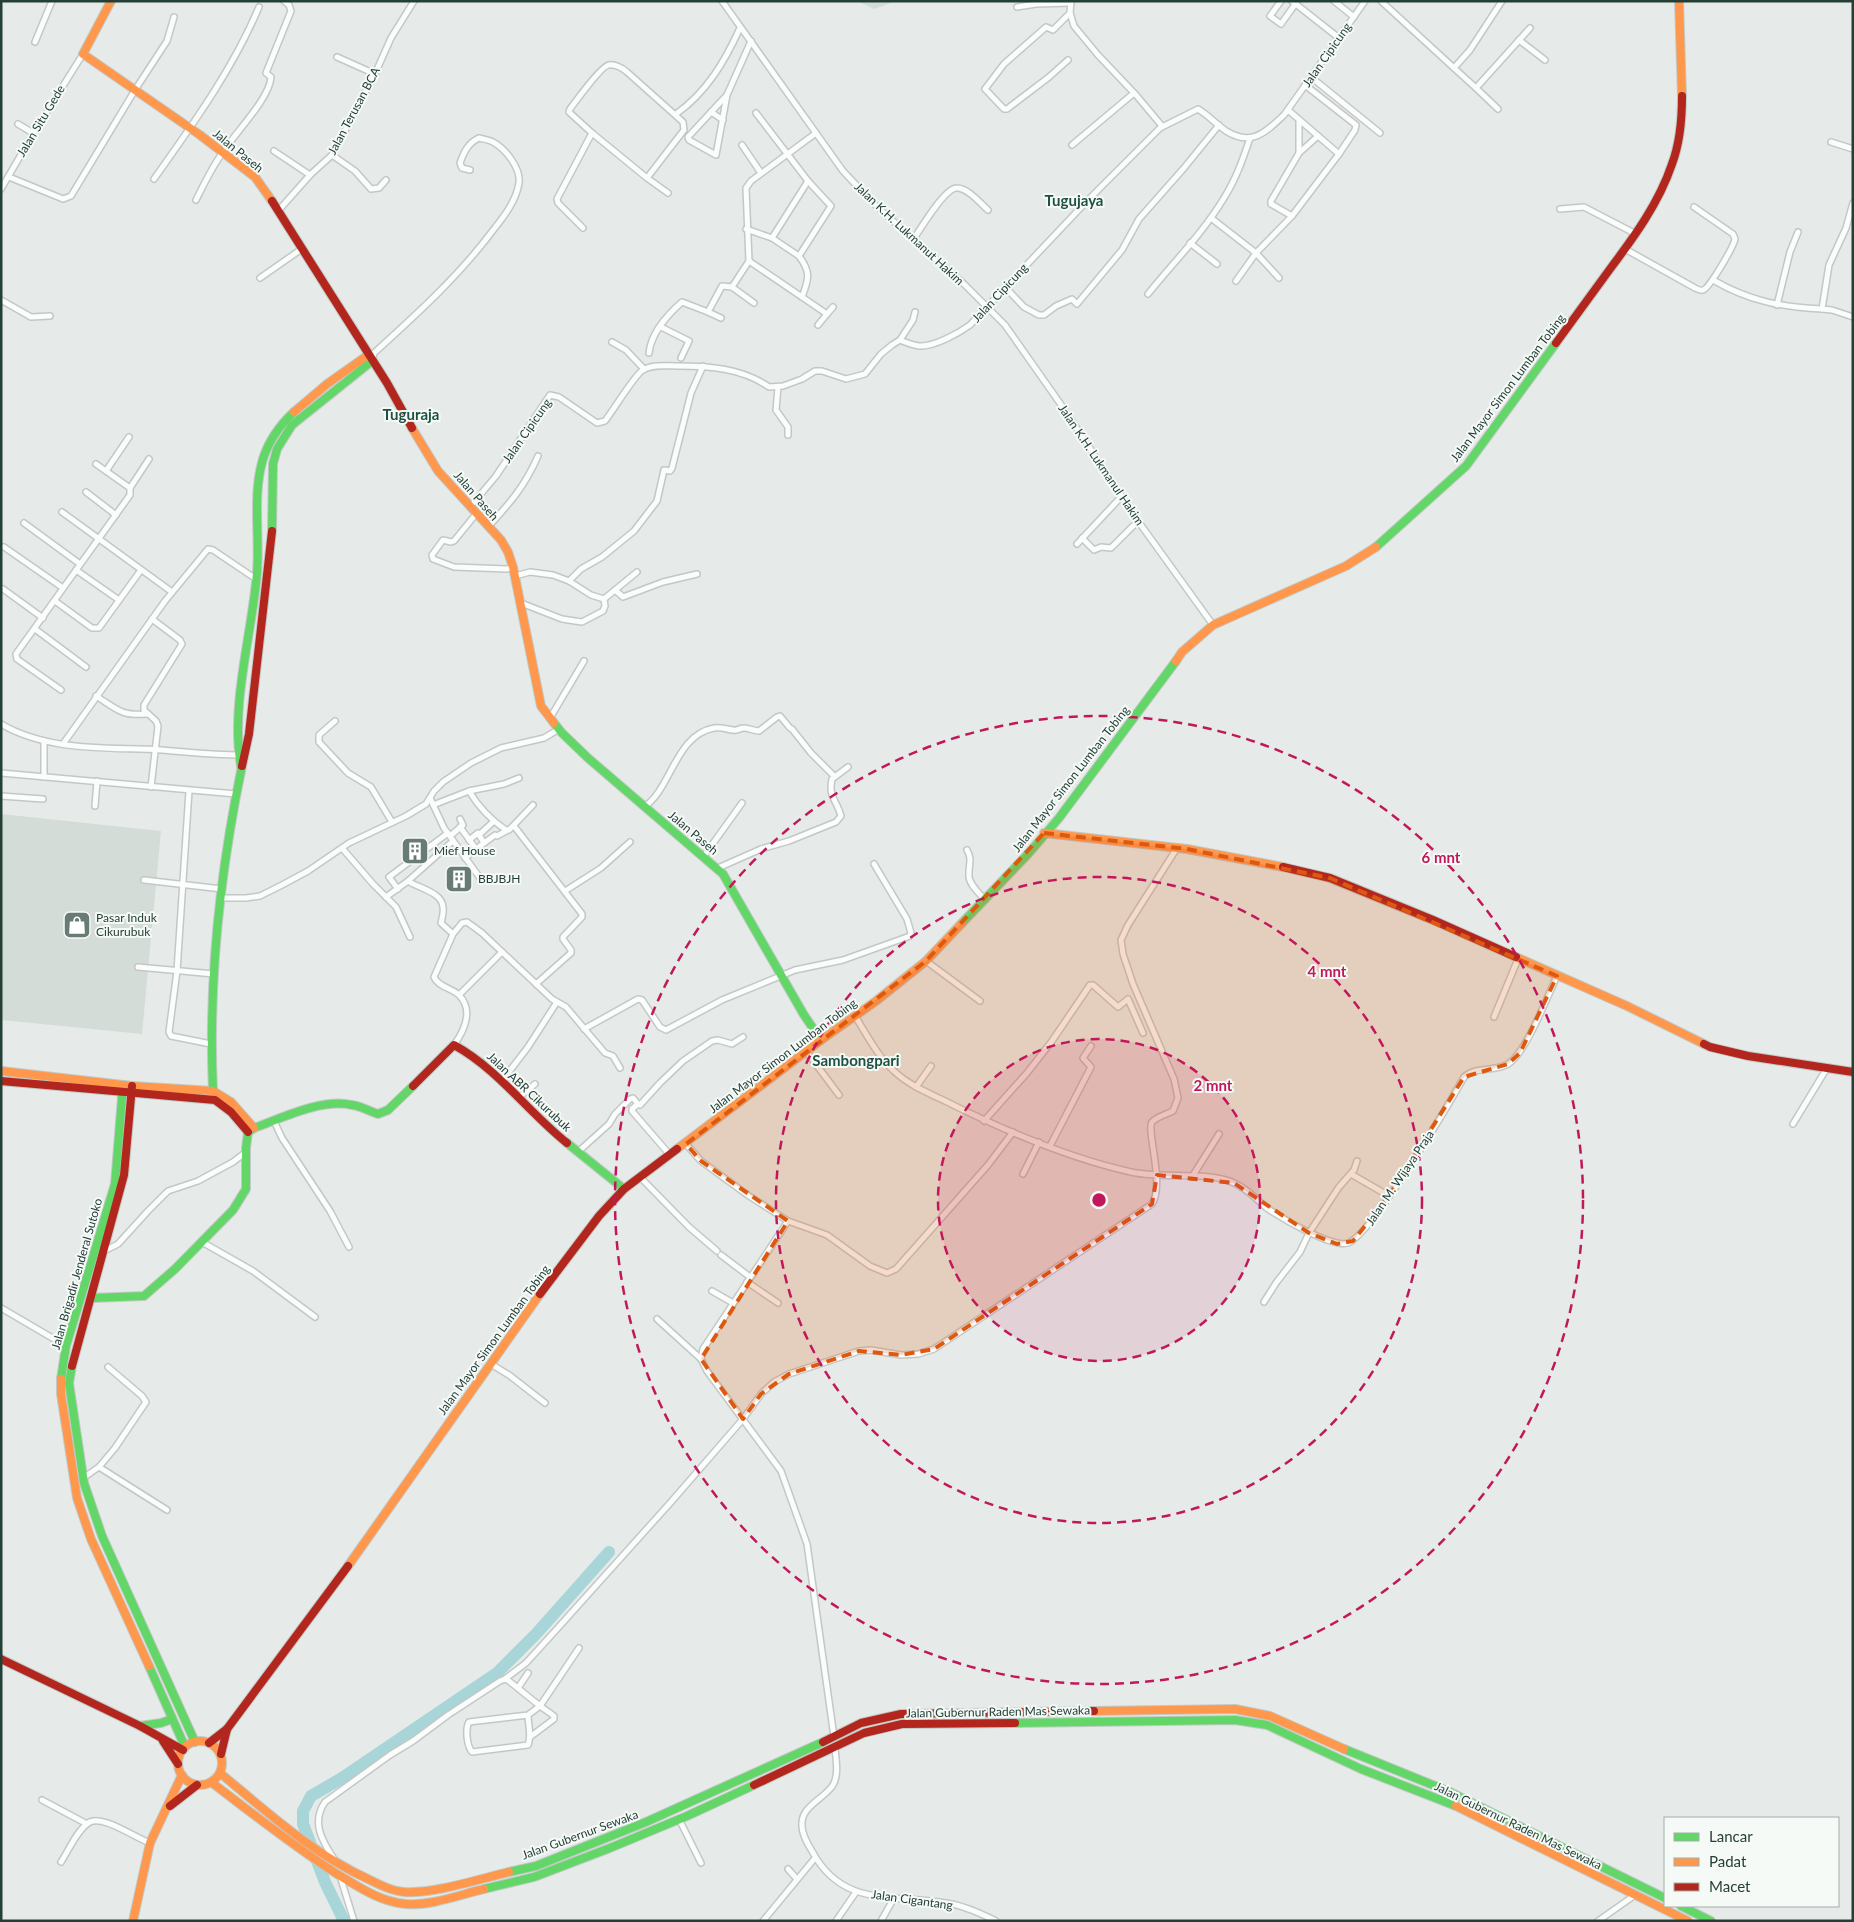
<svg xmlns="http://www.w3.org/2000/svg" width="1854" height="1922" font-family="Lato,sans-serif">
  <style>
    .built { fill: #d4dcd8 }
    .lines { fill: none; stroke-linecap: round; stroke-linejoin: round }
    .river { stroke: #a8d5d8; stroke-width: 12 }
    .street-casing { stroke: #c3c8c6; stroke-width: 8 }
    .fast-casing { stroke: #c2c9c6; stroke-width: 10 }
    .slow-casing { stroke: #c2c9c6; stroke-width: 10 }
    .jam-casing { stroke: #c2c9c6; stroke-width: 10 }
    .street { stroke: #fbfcfc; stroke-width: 5 }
    .fast { stroke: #63d668; stroke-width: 8 }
    .slow { stroke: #ff974d; stroke-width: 8 }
    .jam { stroke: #b3261e; stroke-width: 8 }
    .marked { fill: #de580e; fill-opacity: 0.2; stroke: #de580e; stroke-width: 4; stroke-dasharray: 10 6; stroke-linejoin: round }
    .ring { fill: none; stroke: #c2185b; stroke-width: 2.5; stroke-dasharray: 9 6 }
    .labels { text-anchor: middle; stroke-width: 4; stroke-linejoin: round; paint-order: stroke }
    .street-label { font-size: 12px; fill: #243f36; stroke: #f5faf7 }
    .poi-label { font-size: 12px; fill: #243f36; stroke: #f5faf7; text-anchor: start }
    .quarter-label { font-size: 15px; font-weight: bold; fill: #1f5142; stroke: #f5faf7 }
    .centre { fill: #c2185b; stroke: #f5faf7; stroke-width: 2.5 }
    .ring-label { font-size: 15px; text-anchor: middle; font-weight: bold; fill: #c2185b; stroke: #f5faf7; stroke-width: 4; stroke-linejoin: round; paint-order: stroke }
  </style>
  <rect width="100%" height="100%" fill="#e6ebe9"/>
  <g class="built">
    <path d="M857 1H896L874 9Z"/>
    <path d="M1 814 161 831 142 1034 1 1020Z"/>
  </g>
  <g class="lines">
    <path class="river" d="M344 1921 325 1882 303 1824V1811L311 1796 342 1778 497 1673 536 1634 609 1552"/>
    <g class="street-casing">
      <g id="street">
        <path d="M722 1 843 171 874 204 964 284 1005 325 1064 409 1138 521 1213 625"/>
        <path d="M1071 1 1070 13 1074 26 1098 55 1136 95 1162 126"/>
        <path d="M1281 1 1270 16 1281 24 1296 3"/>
        <path d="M1292 1 1339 38"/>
        <path d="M1334 1 1354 17"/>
        <path d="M1381 1 1454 68 1470 50 1502 1"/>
        <path d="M1017 7 1036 4 1071 3"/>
        <path d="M1519 40 1545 60"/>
        <path d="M35 42 52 1"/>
        <path d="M337 57 375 74"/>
        <path d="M1068 60 1049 77 1007 109H1004L985 89 1004 64 1046 27 1053 30 1070 13"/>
        <path d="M1454 68 1476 88 1530 28"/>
        <path d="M1311 77 1380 133"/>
        <path d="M1305 85 1356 125 1355 130 1339 154"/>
        <path d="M1476 88 1498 109"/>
        <path d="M727 95 716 155 689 140 688 137 727 95 751 41"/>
        <path d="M1288 110 1339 154 1292 216 1271 204V201L1299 153V121"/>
        <path d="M711 112 723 120"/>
        <path d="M676 114C707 92 725 61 740 28"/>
        <path d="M18 124 33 133"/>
        <path d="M1831 142 1853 149"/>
        <path d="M742 145 761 173"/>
        <path d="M1072 145 1134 93"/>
        <path d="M274 151 310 175"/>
        <path d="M1299 153 1318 136"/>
        <path d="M332 155 355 171 371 189 379 188 386 180"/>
        <path d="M9 177 63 199 71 196 135 90 167 41 174 17"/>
        <path d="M647 178 592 133 569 112 570 109C576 101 602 65 609 65 616 64 622 68 627 72L683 122 684 130 647 178 668 193"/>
        <path d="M154 179C193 124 233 69 259 7"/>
        <path d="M1 189 36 129 83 54"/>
        <path d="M196 200C204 184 212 167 223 152 235 133 270 98 271 77L266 73 291 11 289 5 284 1"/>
        <path d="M1853 203 1846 228 1829 265 1822 309 1832 310 1853 317"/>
        <path d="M1560 209 1584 207 1636 234"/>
        <path d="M279 210 310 175 332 155 375 74 391 38 414 1"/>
        <path d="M1211 218 1256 253 1292 216"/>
        <path d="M583 228 558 203 557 199 592 133"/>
        <path d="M746 229 772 238 799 256 831 206 808 181 756 113"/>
        <path d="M772 238 808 181"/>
        <path d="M913 240C920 230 945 187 957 188 968 188 980 203 988 210"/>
        <path d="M1190 243 1217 264"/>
        <path d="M1625 249 1695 288C1697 289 1701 291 1703 290 1709 289 1734 246 1735 239L1733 234 1694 207"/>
        <path d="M799 256C811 272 809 279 802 297"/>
        <path d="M749 261 827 314 833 307"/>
        <path d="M260 278 303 248"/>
        <path d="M1713 280C1749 301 1781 307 1822 309"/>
        <path d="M1236 281 1256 253 1279 278"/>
        <path d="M1005 287 1024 307 1039 315H1044L1056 306 1072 299 1077 304 1122 250 1139 219 1184 168 1219 125"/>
        <path d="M1148 294C1173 263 1203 233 1224 198 1236 179 1243 159 1250 138"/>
        <path d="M1 300 31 317 50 316"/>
        <path d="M754 303 732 287 749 261 746 188 751 181 816 133"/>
        <path d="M1777 305 1790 252 1798 232"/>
        <path d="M708 312 721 318"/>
        <path d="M818 325 827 314"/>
        <path d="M661 327 689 341 681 358"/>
        <path d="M900 340 913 320 915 312"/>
        <path d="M612 342 626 350 644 369"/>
        <path d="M649 353C651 334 667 315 682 302L708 312 722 286 732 287"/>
        <path d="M372 361 374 353C417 314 459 276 494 229 505 215 516 201 519 183 521 169 506 149 493 142 489 140 483 139 479 138 468 143 464 152 460 163L462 168 470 170"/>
        <path d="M778 387 776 410 788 427V435"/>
        <path d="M96 464 130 488"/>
        <path d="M106 471 129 437"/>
        <path d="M86 492 116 515"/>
        <path d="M470 507 496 476 550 395 559 397 597 423 605 421C613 411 635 374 643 370 653 364 667 366 677 366 709 366 742 368 769 387L783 386 802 379 815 371H822L846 379 865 374 881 354 892 345 900 340C907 343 913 345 919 346 934 347 959 333 970 325L1086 202 1160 128 1198 109C1208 115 1216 124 1226 131 1252 147 1266 132 1284 115L1365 1"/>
        <path d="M62 512 172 592"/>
        <path d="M476 514 454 541 451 542 443 540 432 555 433 559 454 567 507 569 513 567"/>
        <path d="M24 523 80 564"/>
        <path d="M488 527C510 503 525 486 538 456"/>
        <path d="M1082 538 1094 550 1101 547 1111 548 1138 521"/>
        <path d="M1077 544 1121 497"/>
        <path d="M4 547 63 588"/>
        <path d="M76 570 119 600"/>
        <path d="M515 576 530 572 553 575 569 581 591 595 604 599 637 572"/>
        <path d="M569 581 581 569 602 557 634 531 657 501 664 470 670 471 672 468 691 393 703 366"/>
        <path d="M3 589 43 618"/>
        <path d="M615 590 623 597 663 582 697 574"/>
        <path d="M55 601 92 628H99L141 570"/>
        <path d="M521 603 562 619 575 621 582 622 603 611 605 606 604 599"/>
        <path d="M35 629 86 667"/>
        <path d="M61 690 17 659 16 654 130 495V488L149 459"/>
        <path d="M96 696C118 710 121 716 147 714"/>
        <path d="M550 718 584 661"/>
        <path d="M335 721 319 735V742L348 773 371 787 392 822"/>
        <path d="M1 724C48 752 109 747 161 750 188 752 214 755 241 755"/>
        <path d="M63 744 165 601 208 549 213 550 256 579"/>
        <path d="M1 773 236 794"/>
        <path d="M44 777V741"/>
        <path d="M151 787 158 726 156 721 144 710V705L182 644 180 640 152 619"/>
        <path d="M189 791 177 971 169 1032 171 1036 211 1044"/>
        <path d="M469 791C478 806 491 820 506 830H509L533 805"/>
        <path d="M1 796 43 799"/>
        <path d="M430 798 444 828 480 878"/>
        <path d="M433 805 469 791 504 784 519 778"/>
        <path d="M95 806 97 781"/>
        <path d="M644 807C671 790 675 735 714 728 721 727 726 729 733 730 737 731 740 728 744 728 749 728 754 731 759 731L777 717 780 716 790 728 792 729 811 753 834 776"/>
        <path d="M514 826 582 914V917L563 937V939L571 950V953L536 984"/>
        <path d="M460 827 476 849 465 858"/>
        <path d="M479 835 494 821"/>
        <path d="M450 836 463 825 460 819"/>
        <path d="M469 840 478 833 484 843"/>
        <path d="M342 848 373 884 396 907 410 937"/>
        <path d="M476 849 495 835 497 836 508 830"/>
        <path d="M967 850C973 860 968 865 969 877 970 885 979 893 985 900"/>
        <path d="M704 856 742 803"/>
        <path d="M718 868 761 849 789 841 836 822 841 816C837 800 828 798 832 779L848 767"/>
        <path d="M144 880 222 889"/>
        <path d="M408 881 453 841"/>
        <path d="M398 889 389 877 448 833"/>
        <path d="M565 891 601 868 630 842"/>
        <path d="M386 897 408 881C418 888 442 892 443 907 444 913 442 918 441 923L453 934"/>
        <path d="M221 898H246L260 896 282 885 308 871 349 843 406 816 426 804 434 791 443 782 471 763 501 748 544 738 559 729"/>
        <path d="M926 961 980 1001"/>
        <path d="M138 967 214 974"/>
        <path d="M459 995 502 952"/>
        <path d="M855 1016C867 1035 878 1057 895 1072 909 1085 928 1093 945 1101 1003 1130 1068 1158 1131 1172 1161 1179 1208 1171 1234 1183 1248 1189 1257 1200 1268 1209 1283 1219 1332 1248 1348 1243 1371 1235 1449 1104 1464 1077 1476 1066 1494 1072 1508 1064 1526 1053 1547 997 1557 976"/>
        <path d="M1494 1017 1518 959"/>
        <path d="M584 1029 638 999 642 1000 660 1027 666 1030 722 1000 795 970 843 960 910 936 911 933 907 919 874 864"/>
        <path d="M454 1045C464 1031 474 1010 459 995 452 988 438 987 434 977L453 934 462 923 467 922 482 933 552 999 566 1007 605 1053 613 1056 620 1068"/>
        <path d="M806 1051 839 1095"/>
        <path d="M502 1081 528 1047 557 1002"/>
        <path d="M916 1087 931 1066"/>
        <path d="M518 1098 535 1084"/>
        <path d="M274 1121 282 1138 330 1211 349 1247"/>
        <path d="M984 1121 1027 1073 1052 1041 1090 985H1093L1118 1007 1128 999 1143 1033"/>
        <path d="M1793 1124 1827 1068"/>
        <path d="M686 1144 701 1161 749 1196 788 1221 827 1235 870 1266 887 1273 896 1269 988 1165 1013 1132"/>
        <path d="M1050 1146 1091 1067 1083 1058 1091 1046"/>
        <path d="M579 1151 609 1124 615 1114 630 1099 633 1098 638 1104"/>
        <path d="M670 1155 632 1111V1109L638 1104 640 1105 660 1083 683 1061 712 1041 718 1040 732 1044 743 1037"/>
        <path d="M1023 1174 1039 1142"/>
        <path d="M1351 1174 1389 1196"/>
        <path d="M640 1177 689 1227 717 1251"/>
        <path d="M1192 1177 1219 1134"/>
        <path d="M788 1221 703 1349 701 1359 707 1371 781 1471 807 1544 834 1737"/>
        <path d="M202 1242 253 1271 315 1317"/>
        <path d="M104 1251 118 1244 148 1211 168 1191 198 1181 233 1162 246 1152"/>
        <path d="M721 1255 750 1277"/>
        <path d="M747 1282 778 1303"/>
        <path d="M712 1291 733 1303"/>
        <path d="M1264 1302 1276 1283 1300 1252 1309 1233 1339 1187 1354 1170 1357 1161"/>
        <path d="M1 1308 66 1346"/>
        <path d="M657 1319 701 1359"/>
        <path d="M491 1364 509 1375 545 1403"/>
        <path d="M99 1467 167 1510"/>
        <path d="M83 1478 99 1467 115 1448 146 1402 142 1396 108 1367"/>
        <path d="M505 1679 526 1663 556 1630 671 1502 743 1419 761 1394 774 1382 789 1374 859 1351 871 1350 901 1355 918 1354 934 1349 1152 1204C1165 1184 1146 1130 1152 1122 1156 1117 1167 1114 1173 1111L1178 1098 1174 1079 1133 984 1123 954 1121 940 1128 925 1177 848"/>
        <path d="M518 1688 528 1673"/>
        <path d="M528 1715 469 1722C465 1729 467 1746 472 1752L528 1745C532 1736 528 1725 528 1715L540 1706 554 1716V1719L530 1737"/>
        <path d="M835 1748C836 1760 839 1775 833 1785 825 1798 802 1806 802 1823 801 1833 807 1843 812 1851 842 1908 893 1894 946 1903 963 1905 980 1913 996 1921"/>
        <path d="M42 1800 87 1824"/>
        <path d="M679 1819 701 1863"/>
        <path d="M334 1859C322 1841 311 1822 325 1802L390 1755 413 1741 448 1715 500 1681 505 1679 509 1681 540 1706 579 1648"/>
        <path d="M61 1862C69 1850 76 1832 88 1823 101 1813 135 1838 150 1843"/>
        <path d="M788 1869 796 1878"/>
        <path d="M340 1876 354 1921"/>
        <path d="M763 1921 815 1858"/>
        <path d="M836 1921 856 1892"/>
        <path d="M881 1921 894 1898"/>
        <path d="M1598 1921 1635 1895"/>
      </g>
    </g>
    <g class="fast-casing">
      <g id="fast">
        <path d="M272 531 273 464 277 449 292 425 372 361"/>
        <path d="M1376 547 1466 466 1556 343"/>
        <path d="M554 723 562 733 588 758 723 874 804 1015 821 1040"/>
        <path d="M241 766C230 706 252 634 257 573 260 536 252 495 263 459 269 440 280 425 294 412"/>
        <path d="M962 923 1028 854 1059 818 1176 661"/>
        <path d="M213 1091C208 982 220 872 242 766"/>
        <path d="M567 1143 624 1189"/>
        <path d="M91 1298 144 1296 175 1269 233 1210 246 1189V1148L248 1132 254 1128C282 1118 322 1098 352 1105 361 1106 369 1111 378 1114L388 1110 413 1086"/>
        <path d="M72 1366 69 1383 84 1483 102 1536 195 1742"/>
        <path d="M61 1379 66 1346 115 1184 123 1085"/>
        <path d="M149 1666 185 1747"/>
        <path d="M1015 1723 1235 1720 1267 1725 1361 1769 1456 1806"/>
        <path d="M140 1726 161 1723 172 1719"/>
        <path d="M1344 1749 1450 1792 1665 1898"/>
        <path d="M509 1872 536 1866 646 1822 823 1742"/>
        <path d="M484 1889 534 1877 610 1848 687 1816 754 1785"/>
        <path d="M1681 1906 1711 1921"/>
      </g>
    </g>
    <g class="slow-casing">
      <g id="slow">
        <path d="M111 1 83 54 200 135 255 177 272 201"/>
        <path d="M1679 1 1682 96"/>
        <path d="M294 412 327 384 368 355"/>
        <path d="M412 428 438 471 501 540 508 552 513 567 541 706 554 723"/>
        <path d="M1176 661 1182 652 1213 625 1346 566 1376 547"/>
        <path d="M1044 833 1187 849 1283 867"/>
        <path d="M1516 957 1627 1006 1704 1044"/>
        <path d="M1 1071 132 1086 213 1091 231 1102 254 1128"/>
        <path d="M677 1149 821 1040 876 1001 926 961 962 923"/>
        <path d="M61 1379V1394L77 1498 91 1539 149 1666"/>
        <path d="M348 1566 540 1294"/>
        <path d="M1094 1711 1235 1709 1270 1716 1344 1749"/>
        <circle cx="200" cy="1763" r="22"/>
        <path d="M220 1773C267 1812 313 1854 368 1879 380 1885 392 1891 404 1892 434 1894 479 1879 509 1872"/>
        <path d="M211 1782C252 1813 293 1846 337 1874 359 1887 380 1902 406 1904 431 1906 459 1895 484 1889"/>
        <path d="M1456 1806 1688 1921"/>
        <path d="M133 1921 150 1843 182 1775"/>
      </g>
    </g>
    <g class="jam-casing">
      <g id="jam">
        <path d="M272 201 387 383 412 428"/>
        <path d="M1556 343C1574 318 1592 294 1610 269 1634 237 1659 203 1672 164 1680 143 1682 118 1682 96"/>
        <path d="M242 766 249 734 272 531"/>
        <path d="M1283 867 1330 878 1433 920 1516 957"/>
        <path d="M1704 1044 1710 1047 1748 1056 1853 1072"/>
        <path d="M1 1081 215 1100 231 1112 248 1132"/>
        <path d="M413 1086 454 1045C498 1069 528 1112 567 1143"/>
        <path d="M540 1294 599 1216 624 1189 677 1149"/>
        <path d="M72 1366 124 1175 132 1086"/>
        <path d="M1 1659 140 1726 183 1750"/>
        <path d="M163 1741 178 1764"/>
        <path d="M823 1742 861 1723 901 1714 1094 1711"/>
        <path d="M209 1743 227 1729 348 1566"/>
        <path d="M221 1754 227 1729"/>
        <path d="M754 1785 864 1733 902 1724 1015 1723"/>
        <path d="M170 1806 197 1785"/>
      </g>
    </g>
    <use href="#street" class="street"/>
    <use href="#fast" class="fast"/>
    <use href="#slow" class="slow"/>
    <use href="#jam" class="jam"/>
  </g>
  <path class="marked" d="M1044 833 1187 849 1330 878 1557 976 1520 1053 1508 1064 1464 1077 1389 1196 1353 1241 1337 1244 1309 1233 1234 1183 1157 1175 1152 1204 934 1349 901 1355 859 1351 789 1374 761 1394 743 1419 701 1359 788 1221 701 1161 686 1144 926 961Z"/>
  <circle cx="1099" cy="1200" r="161" fill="#c2185b" fill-opacity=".12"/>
  <g class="ring">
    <circle cx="1099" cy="1200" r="161"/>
    <circle cx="1099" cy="1200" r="323"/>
    <circle cx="1099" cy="1200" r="484"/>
  </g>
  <defs>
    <g id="building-square" transform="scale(1.4375)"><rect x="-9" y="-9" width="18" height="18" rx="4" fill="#687b75" stroke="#f5faf7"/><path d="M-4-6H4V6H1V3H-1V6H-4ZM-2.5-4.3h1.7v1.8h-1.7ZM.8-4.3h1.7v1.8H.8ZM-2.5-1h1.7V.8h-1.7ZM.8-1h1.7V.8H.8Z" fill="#fff"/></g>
    <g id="shop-square" transform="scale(1.4375)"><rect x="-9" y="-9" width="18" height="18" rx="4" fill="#687b75" stroke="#f5faf7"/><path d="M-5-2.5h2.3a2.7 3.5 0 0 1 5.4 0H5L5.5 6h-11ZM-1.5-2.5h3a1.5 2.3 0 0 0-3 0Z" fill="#fff"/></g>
  </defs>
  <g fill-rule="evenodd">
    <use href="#building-square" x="415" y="851"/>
    <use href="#building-square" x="459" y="879"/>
    <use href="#shop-square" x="77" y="925"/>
  </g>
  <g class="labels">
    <g class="street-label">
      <text transform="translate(1327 55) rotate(-55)" y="4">Jalan Cipicung</text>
      <text transform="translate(354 111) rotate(-62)" y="4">Jalan Terusan BCA</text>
      <text transform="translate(41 121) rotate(-59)" y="4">Jalan Situ Gede</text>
      <text transform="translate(238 151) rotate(39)" y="4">Jalan Paseh</text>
      <text transform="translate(909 234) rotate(43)" y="4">Jalan K.H. Lukmanut Hakim</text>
      <text transform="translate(1000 293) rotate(-47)" y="4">Jalan Cipicung</text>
      <text transform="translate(1508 388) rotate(-53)" y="4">Jalan Mayor Simon Lumban Tobing</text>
      <text transform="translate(527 431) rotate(-55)" y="4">Jalan Cipicung</text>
      <text transform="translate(1101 465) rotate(56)" y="4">Jalan K.H. Lukmanul Hakim</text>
      <text transform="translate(476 496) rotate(49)" y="4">Jalan Paseh</text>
      <text transform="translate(1071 779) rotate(-52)" y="4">Jalan Mayor Simon Lumban Tobing</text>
      <text transform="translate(693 833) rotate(40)" y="4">Jalan Paseh</text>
      <text transform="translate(783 1056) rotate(-37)" y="4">Jalan Mayor Simon Lumban Tobing</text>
      <text transform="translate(529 1092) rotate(43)" y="4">Jalan ABR Cikurubuk</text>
      <text transform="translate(1400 1178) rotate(-56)" y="4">Jalan M. Wijaya Praja</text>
      <text transform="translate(77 1274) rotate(-74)" y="4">Jalan Brigadir Jenderal Sutoko</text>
      <text transform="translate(494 1340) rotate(-54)" y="4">Jalan Mayor Simon Lumban Tobing</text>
      <text transform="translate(998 1712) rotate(-1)" y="4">Jalan Gubernur Raden Mas Sewaka</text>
      <text transform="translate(1518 1826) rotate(26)" y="4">Jalan Gubernur Raden Mas Sewaka</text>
      <text transform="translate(580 1835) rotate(-20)" y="4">Jalan Gubernur Sewaka</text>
      <text transform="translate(912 1900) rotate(8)" y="4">Jalan Cigantang</text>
    </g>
    <g class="poi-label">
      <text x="434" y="855">Mief House</text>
      <text x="478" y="883">BBJBJH</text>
      <text x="96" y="922">Pasar Induk<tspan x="96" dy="14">Cikurubuk</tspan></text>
    </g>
    <g class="quarter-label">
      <text x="1074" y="206">Tugujaya</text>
      <text x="411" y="420">Tuguraja</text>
      <text x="856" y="1066">Sambongpari</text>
    </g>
  </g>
  <circle cx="1099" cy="1200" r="8" class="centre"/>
  <g class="ring-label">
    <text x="1441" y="863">6 mnt</text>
    <text x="1327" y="977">4 mnt</text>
    <text x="1213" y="1091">2 mnt</text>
  </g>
  <rect width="1854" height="1922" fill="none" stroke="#243f36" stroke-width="5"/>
  <rect x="1664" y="1817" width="175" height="90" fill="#f5faf7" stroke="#a1afaa"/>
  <rect x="1674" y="1833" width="25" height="8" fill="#63d668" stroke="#a1afaa"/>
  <text x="1709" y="1842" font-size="15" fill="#243f36">Lancar</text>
  <rect x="1674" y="1858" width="25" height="8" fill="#ff974d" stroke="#a1afaa"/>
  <text x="1709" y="1867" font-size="15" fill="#243f36">Padat</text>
  <rect x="1674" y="1883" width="25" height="8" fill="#b3261e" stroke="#a1afaa"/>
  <text x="1709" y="1892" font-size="15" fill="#243f36">Macet</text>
</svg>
